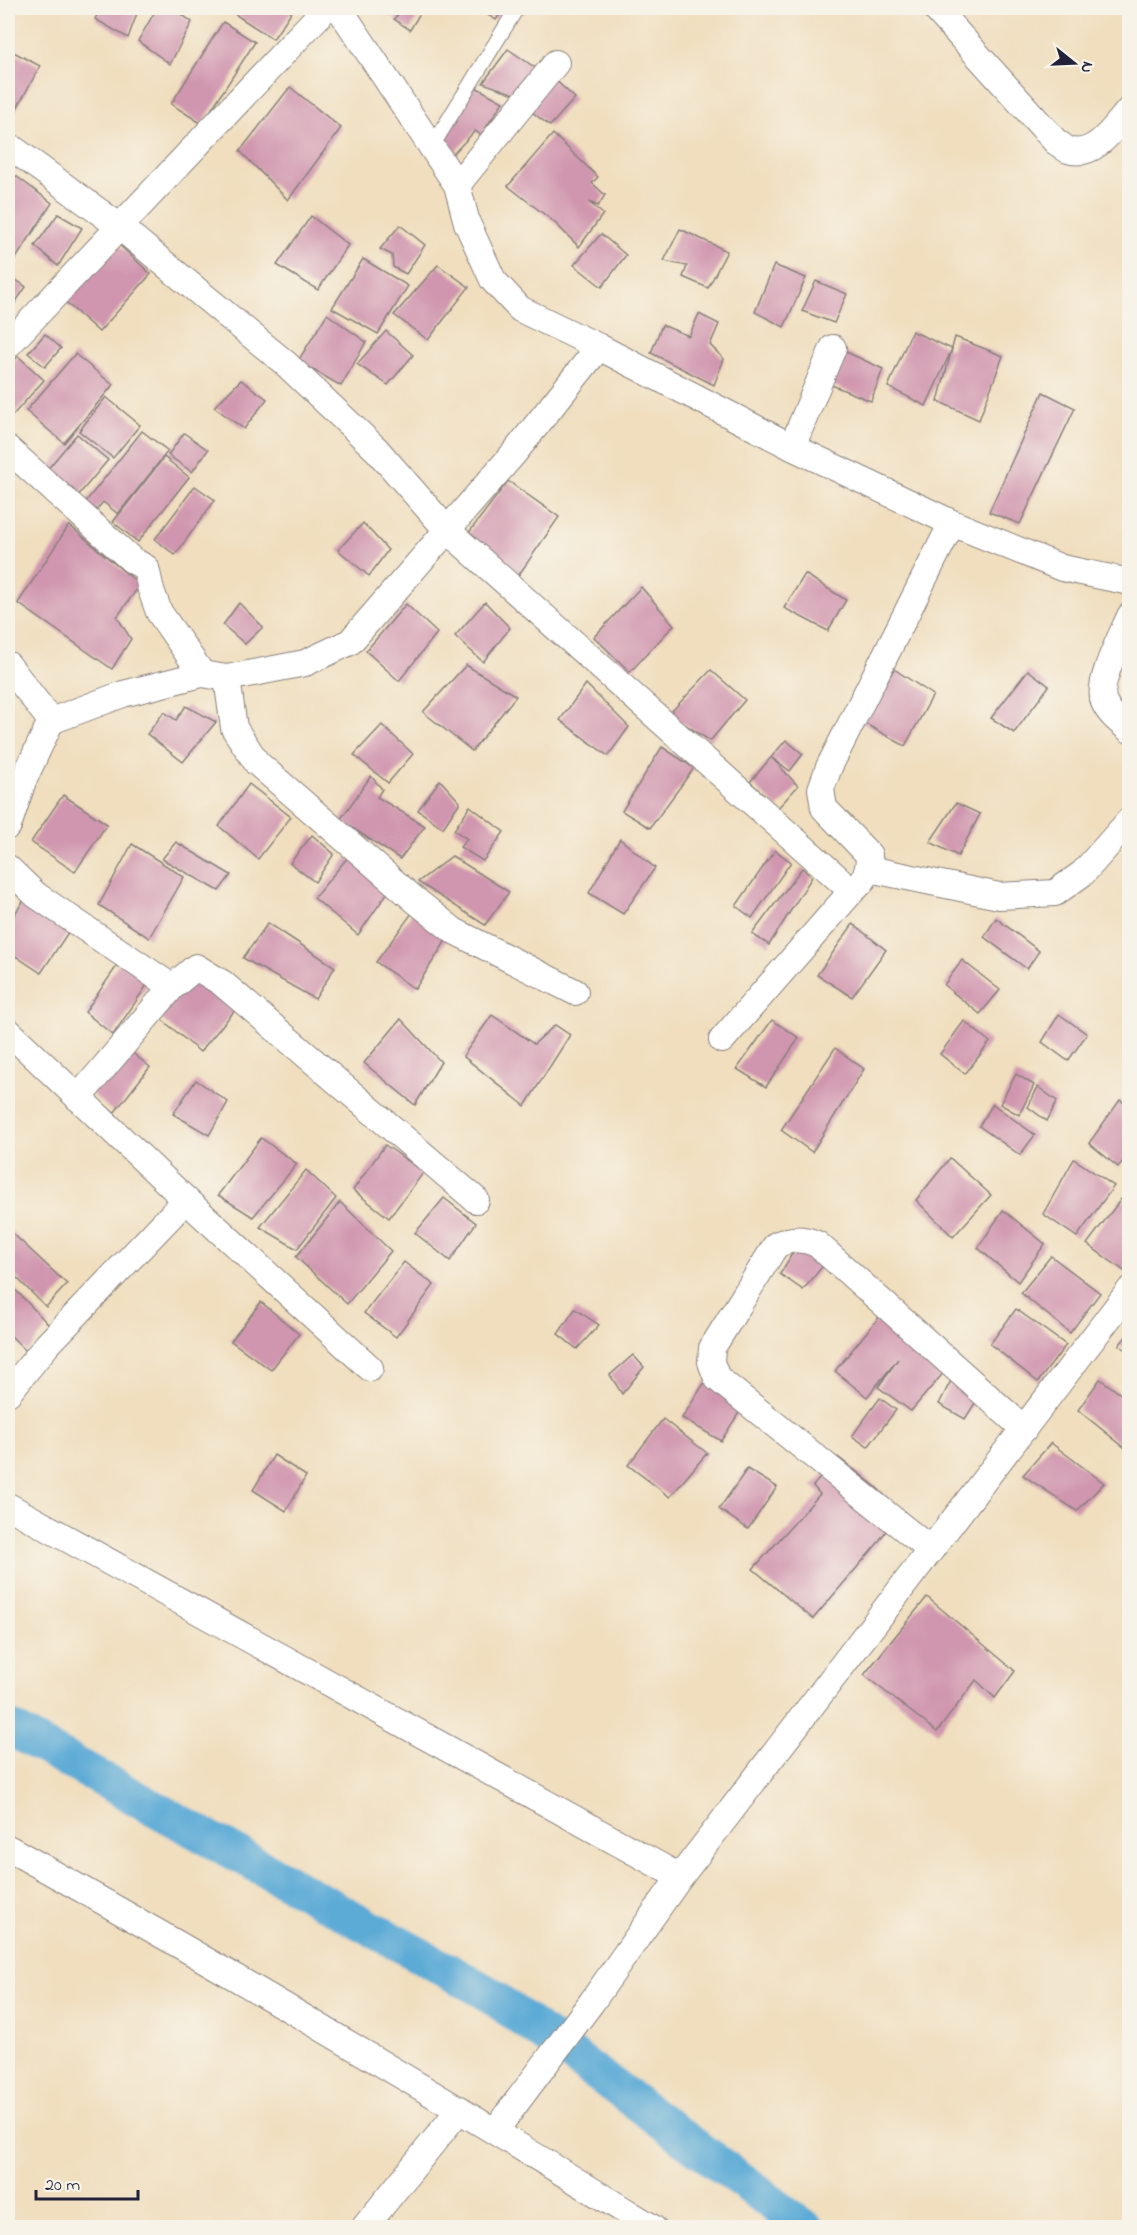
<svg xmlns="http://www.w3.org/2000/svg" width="1137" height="2235" font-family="'Indie Flower',sans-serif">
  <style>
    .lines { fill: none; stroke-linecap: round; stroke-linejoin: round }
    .canal { stroke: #5caad6; stroke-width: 36 }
    .building { fill: #d096af }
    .service-casing { stroke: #89807c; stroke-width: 16 }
    .minor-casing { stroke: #89807c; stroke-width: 28 }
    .service { stroke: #fff; stroke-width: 14 }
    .minor { stroke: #fff; stroke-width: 26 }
  </style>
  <rect width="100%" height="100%" fill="#f7f3e8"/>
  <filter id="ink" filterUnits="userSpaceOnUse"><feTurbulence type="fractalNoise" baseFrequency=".0167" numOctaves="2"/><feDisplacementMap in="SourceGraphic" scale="12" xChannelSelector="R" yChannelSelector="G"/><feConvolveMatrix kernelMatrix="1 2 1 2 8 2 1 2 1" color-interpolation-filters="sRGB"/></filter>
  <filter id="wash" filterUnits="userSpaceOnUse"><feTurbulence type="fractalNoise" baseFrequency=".008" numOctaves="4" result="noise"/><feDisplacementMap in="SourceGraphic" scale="24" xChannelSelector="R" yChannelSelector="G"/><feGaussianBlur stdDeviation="1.35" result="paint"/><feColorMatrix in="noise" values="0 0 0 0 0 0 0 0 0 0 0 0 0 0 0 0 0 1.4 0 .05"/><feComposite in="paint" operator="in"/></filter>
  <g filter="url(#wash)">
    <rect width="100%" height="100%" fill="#f0debe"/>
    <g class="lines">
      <path class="canal" d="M8 1727 486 1992 806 2228"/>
    </g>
    <g id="blocks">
      <g class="building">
        <path d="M101 8H139L128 38 95 19Z"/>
        <path d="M157 8H173L192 22 170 64 138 41Z"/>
        <path d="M232 8H294L273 39 230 11Z"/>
        <path d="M373 8H393L388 15Z"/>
        <path d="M403 8H423L410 30 394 19Z"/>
        <path d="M476 8H504L496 20Z"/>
        <path d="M223 22 255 42 202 124 171 104Z"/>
        <path d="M8 49 40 66 10 121 8 119Z"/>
        <path d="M508 49 540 71 523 97 483 83Z"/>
        <path d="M552 77 575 98 550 126 523 105Z"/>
        <path d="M470 84 503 102 481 135 475 131 453 154 436 139Z"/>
        <path d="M290 87 341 128 288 200 240 151Z"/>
        <path d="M553 134 598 177 592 183 605 195 598 206 589 202 603 214 579 247 554 222 508 186Z"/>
        <path d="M12 173 52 203 15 260 8 255V179Z"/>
        <path d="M58 214 82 228 58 266 35 246Z"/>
        <path d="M311 216 348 245 318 290 277 265Z"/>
        <path d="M400 225 425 245 406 274 393 267 392 255 380 249Z"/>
        <path d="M680 229 727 251 708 288 683 277 687 266 664 261Z"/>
        <path d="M601 234 626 255 602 287 574 265Z"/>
        <path d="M115 241 151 274 99 332 62 299Z"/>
        <path d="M363 259 408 286 378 334 332 308Z"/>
        <path d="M438 265 469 287 428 340 394 315Z"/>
        <path d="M774 265 806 278 784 327 755 312Z"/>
        <path d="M8 274 26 287 8 313Z"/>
        <path d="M816 281 847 294 834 323 802 311Z"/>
        <path d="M327 314 366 342 341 386 298 361Z"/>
        <path d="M699 314 719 324 710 345 724 359 714 385 651 353 662 325 689 336Z"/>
        <path d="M386 331 413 355 388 385 357 364Z"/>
        <path d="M912 331 952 349 926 406 888 387Z"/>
        <path d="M45 334 61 348 45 367 28 353Z"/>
        <path d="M955 337 1003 356 979 420 938 401Z"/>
        <path d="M840 349 883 369 871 401 824 382Z"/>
        <path d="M75 354 113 385 64 443 26 411Z"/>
        <path d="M18 356 44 380 13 415 8 411V368Z"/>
        <path d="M241 380 267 399 244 429 214 407Z"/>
        <path d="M1043 392 1075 408 1020 524 989 512Z"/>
        <path d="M106 397 140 425 113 458 79 431Z"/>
        <path d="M142 431 168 451 118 514 103 502 94 513 83 505Z"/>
        <path d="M184 433 208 450 192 472 168 455Z"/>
        <path d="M77 434 108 460 77 497 46 471Z"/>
        <path d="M164 457 189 477 138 542 113 522Z"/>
        <path d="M508 481 559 517 518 576 464 539Z"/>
        <path d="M195 486 215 500 175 555 155 539Z"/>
        <path d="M363 523 388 550 369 576 338 550Z"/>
        <path d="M69 525 140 585 117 617 131 639 112 669 18 603Z"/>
        <path d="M805 574 846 600 828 631 784 608Z"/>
        <path d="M641 587 674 625 630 672 594 637Z"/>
        <path d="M485 602 510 628 483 662 455 636Z"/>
        <path d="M239 603 263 627 245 644 223 625Z"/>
        <path d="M406 604 437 633 399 681 366 651Z"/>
        <path d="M1130 657V673L1122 666Z"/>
        <path d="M466 665 516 696 472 751 423 712Z"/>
        <path d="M894 669 933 695 905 746 862 722Z"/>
        <path d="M711 670 745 700 710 741 669 714Z"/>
        <path d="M1028 670 1049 686 1014 733 991 718Z"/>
        <path d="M586 684 629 727 608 756 560 720Z"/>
        <path d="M186 706 216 722 183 762 147 734 164 712 176 720Z"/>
        <path d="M382 725 413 754 388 783 354 755Z"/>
        <path d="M786 740 803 754 790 771 772 758 798 786 778 808 750 782Z"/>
        <path d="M662 747 694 768 650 828 622 811Z"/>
        <path d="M371 776 382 789 377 797 425 826 400 859 340 820Z"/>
        <path d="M440 780 460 802 443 828 418 810Z"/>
        <path d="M249 784 291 817 258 859 219 826Z"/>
        <path d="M63 795 107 824 75 872 31 842Z"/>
        <path d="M956 803 980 814 958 856 930 842Z"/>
        <path d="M470 806 504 832 483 861 460 847 467 839 454 830Z"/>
        <path d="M312 835 334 854 315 882 290 863Z"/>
        <path d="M620 839 655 868 623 914 589 893Z"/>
        <path d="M176 842 231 875 219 891 162 859Z"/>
        <path d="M132 844 184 877 149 938 99 905Z"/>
        <path d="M775 850 791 862 752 918 736 906Z"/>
        <path d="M452 856 509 892 485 925 418 882Z"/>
        <path d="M348 857 390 889 358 935 314 898Z"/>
        <path d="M802 868 812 877 769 945 752 934Z"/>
        <path d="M26 897 71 928 41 973 8 951V924Z"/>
        <path d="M415 909 447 939 415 989 376 962Z"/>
        <path d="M996 918 1039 951 1027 969 984 937Z"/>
        <path d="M268 923 335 967 315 999 243 958Z"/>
        <path d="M853 924 886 950 852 997 817 975Z"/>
        <path d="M121 960 149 982 113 1035 85 1012Z"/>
        <path d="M962 960 1000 990 980 1014 944 985Z"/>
        <path d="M196 975 236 1009 200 1052 159 1017Z"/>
        <path d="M1059 1014 1087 1034 1068 1061 1042 1042Z"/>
        <path d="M492 1015 534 1044 555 1025 570 1035 525 1106 463 1056Z"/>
        <path d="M401 1019 441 1062 415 1105 364 1063Z"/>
        <path d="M772 1020 799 1038 766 1087 737 1069Z"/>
        <path d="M964 1021 990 1042 965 1074 940 1054Z"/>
        <path d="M123 1045 150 1067 114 1113 91 1093Z"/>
        <path d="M835 1048 864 1069 812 1152 781 1130Z"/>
        <path d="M1016 1074 1034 1085 1019 1115 1000 1104Z"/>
        <path d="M196 1080 228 1102 209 1135 173 1114Z"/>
        <path d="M1038 1087 1057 1101 1047 1121 1028 1107Z"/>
        <path d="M1120 1100 1130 1107V1152L1118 1167 1089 1143Z"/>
        <path d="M993 1104 1035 1135 1020 1155 979 1126Z"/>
        <path d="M261 1138 297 1164 253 1217 218 1195Z"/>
        <path d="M385 1145 424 1172 389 1218 353 1190Z"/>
        <path d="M950 1158 991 1195 953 1237 916 1200Z"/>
        <path d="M1074 1159 1114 1186 1077 1237 1043 1214Z"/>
        <path d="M306 1170 336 1198 297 1249 260 1227Z"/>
        <path d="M444 1198 476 1223 450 1261 415 1233Z"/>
        <path d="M1121 1199 1130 1205V1275L1087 1244Z"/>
        <path d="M340 1202 391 1251 347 1304 296 1257Z"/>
        <path d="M1003 1210 1045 1244 1018 1282 978 1248Z"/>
        <path d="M8 1229 67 1284 46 1307 8 1269Z"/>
        <path d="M798 1244 827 1261 803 1290 780 1274Z"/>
        <path d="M1051 1256 1100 1293 1070 1333 1021 1293Z"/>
        <path d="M404 1262 434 1285 396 1337 364 1313Z"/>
        <path d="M8 1282 49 1325 27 1352 8 1333Z"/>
        <path d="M261 1302 299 1334 271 1370 231 1341Z"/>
        <path d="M887 1307 951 1364 911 1411 878 1387 898 1359 867 1397 835 1371Z"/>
        <path d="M575 1309 599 1325 577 1349 558 1334Z"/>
        <path d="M1016 1309 1066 1345 1038 1382 990 1344Z"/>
        <path d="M1130 1332V1353L1119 1345Z"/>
        <path d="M633 1355 644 1367 622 1394 610 1375Z"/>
        <path d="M957 1369 982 1392 965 1419 939 1404Z"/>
        <path d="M1100 1379 1130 1401V1452L1078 1410Z"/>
        <path d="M706 1380 742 1408 721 1441 682 1418Z"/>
        <path d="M880 1398 896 1410 868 1447 852 1436Z"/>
        <path d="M663 1419 707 1453 670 1497 628 1465Z"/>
        <path d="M1051 1443 1104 1483 1077 1511 1023 1475Z"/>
        <path d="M274 1455 306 1476 286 1511 253 1490Z"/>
        <path d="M838 1457 875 1486 900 1511 877 1544 813 1619 753 1569 820 1494 813 1486Z"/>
        <path d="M747 1469 777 1487 748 1529 719 1509Z"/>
        <path d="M927 1597 1015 1671 995 1698 976 1680 937 1732 864 1675Z"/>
      </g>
    </g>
  </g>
  <g filter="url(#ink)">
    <use href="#blocks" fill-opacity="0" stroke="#89807c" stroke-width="1.5"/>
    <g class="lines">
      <g class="service-casing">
        <path id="service" d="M431 148 517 8"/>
      </g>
      <g class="minor-casing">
        <g id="minor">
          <path d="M339 8 457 185 467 223 493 280 520 309 599 347"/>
          <path d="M935 8 1056 142C1060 144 1064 148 1068 150 1095 159 1115 126 1130 109"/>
          <path d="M8 145 120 227 285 363 376 449 447 530 852 891"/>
          <path d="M457 185 556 63"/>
          <path d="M8 345 326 8"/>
          <path d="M792 447 833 348"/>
          <path d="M8 449 132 560 146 568 151 590 159 612 202 674"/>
          <path d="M1130 616C1122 635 1096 683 1104 702 1109 714 1120 722 1130 730"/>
          <path d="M8 665 51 721 123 694 202 674 227 678 305 663 350 642 515 452 599 347 792 447 952 523 1062 568 1130 582"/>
          <path d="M227 678 234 728 257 763 415 900 454 931 575 992"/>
          <path d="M8 826 23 781 51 721"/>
          <path d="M8 868 36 895 172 987"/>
          <path d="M869 869 999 896 1055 893 1083 873 1130 820"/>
          <path d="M8 1031 186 1200 370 1368"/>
          <path d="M722 1040 852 891C865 881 869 872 869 855L824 808 821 789 829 767 952 523"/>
          <path d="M78 1098 172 987 196 967 222 983 476 1200"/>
          <path d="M8 1393 47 1345 186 1200"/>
          <path d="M8 1506 680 1877"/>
          <path d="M931 1550 717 1378 711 1362 712 1348 776 1245C791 1238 802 1238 817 1244L1024 1429"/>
          <path d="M8 1848C226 1969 440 2097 653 2228"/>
          <path d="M495 2131 591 2003 680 1877 1130 1290"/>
          <path d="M364 2228 460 2109"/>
        </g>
      </g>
      <use href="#service" class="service"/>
      <use href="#minor" class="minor"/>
    </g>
  </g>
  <rect width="1137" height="2235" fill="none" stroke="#f7f3e8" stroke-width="30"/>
  <g transform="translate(1074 63) rotate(108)" stroke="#f7f3e8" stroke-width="4.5" paint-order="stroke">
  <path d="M0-4.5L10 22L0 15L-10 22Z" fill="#22223b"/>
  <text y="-9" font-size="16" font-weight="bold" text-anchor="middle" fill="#22223b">N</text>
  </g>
  <path d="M36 2190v9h102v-9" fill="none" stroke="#22223b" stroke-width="3"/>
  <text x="45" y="2190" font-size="18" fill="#22223b" stroke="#f7f3e8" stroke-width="4.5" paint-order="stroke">20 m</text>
</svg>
